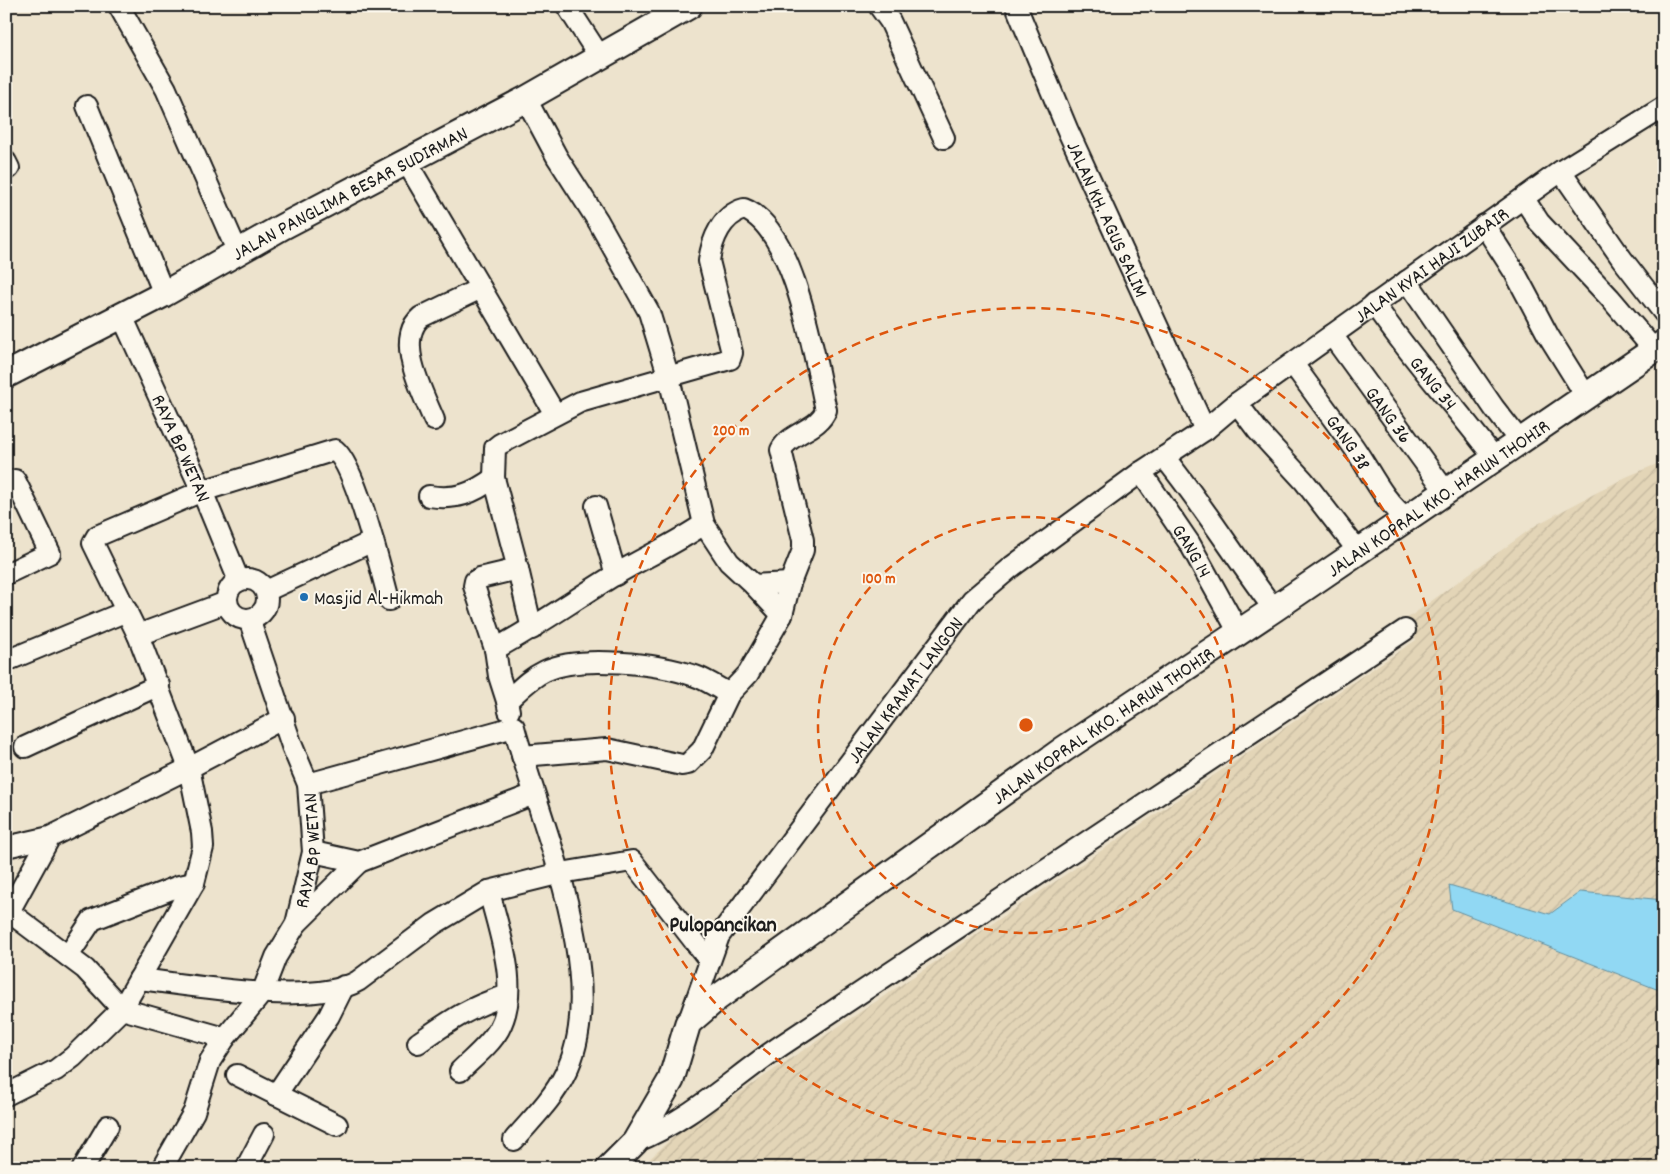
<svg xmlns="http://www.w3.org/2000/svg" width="1670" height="1174" font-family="Dekko,sans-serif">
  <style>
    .industrial { fill: url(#industrial-furrows) }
    .water { fill: #91d8f3; stroke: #628d9d }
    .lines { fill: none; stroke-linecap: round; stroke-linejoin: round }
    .minor-casing { stroke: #1c1c1c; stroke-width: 24 }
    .major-casing { stroke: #1c1c1c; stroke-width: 29 }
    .minor { stroke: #fbf7ec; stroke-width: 20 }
    .major { stroke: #fbf7ec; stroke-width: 25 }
    .ring { fill: none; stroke: #de560d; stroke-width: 2.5; stroke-dasharray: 9 6 }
    .poi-dot { fill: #1f6fb2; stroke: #fbf7ec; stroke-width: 2 }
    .labels { text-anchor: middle; stroke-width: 4; stroke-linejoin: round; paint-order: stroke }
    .street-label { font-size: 20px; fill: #1c1c1c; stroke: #fbf7ec }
    .poi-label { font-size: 20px; fill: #1c1c1c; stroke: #fbf7ec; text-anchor: start }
    .quarter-label { font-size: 22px; font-weight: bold; fill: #1c1c1c; stroke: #fbf7ec }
    .centre { fill: #de560d; stroke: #fbf7ec; stroke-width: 2.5 }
    .ring-label { font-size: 15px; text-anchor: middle; font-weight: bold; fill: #de560d; stroke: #fbf7ec; stroke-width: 4; stroke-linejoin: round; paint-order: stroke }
  </style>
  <defs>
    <pattern id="industrial-furrows" width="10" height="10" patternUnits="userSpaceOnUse" patternTransform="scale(1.25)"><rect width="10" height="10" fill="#e3d5b7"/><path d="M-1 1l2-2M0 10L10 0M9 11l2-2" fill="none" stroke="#c2b69d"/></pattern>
  </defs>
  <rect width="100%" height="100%" fill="#ede3cd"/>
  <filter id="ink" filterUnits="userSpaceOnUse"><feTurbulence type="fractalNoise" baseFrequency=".02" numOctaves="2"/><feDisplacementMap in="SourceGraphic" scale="10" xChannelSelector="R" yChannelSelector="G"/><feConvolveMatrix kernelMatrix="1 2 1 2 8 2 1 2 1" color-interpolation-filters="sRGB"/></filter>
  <g filter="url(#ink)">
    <path class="industrial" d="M1664 461V900L1580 892 1550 914 1449 885 1452 909 1664 992V1168H640L672 1138 1416 640 1408 618 1536 525 1626 477Z"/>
    <path class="water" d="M1449 885 1550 914 1580 892 1664 900V992L1452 909Z"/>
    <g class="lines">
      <g class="minor-casing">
        <g id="minor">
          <path d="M119 6 166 89 238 253"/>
          <path d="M567 6 600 57"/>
          <path d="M879 6 890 21 944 138"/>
          <path id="s1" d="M1016 6 1068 131 1205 430"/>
          <path d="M526 99 557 157 598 221 649 312 669 378 704 524 729 562 754 585 790 583"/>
          <path d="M87 106 164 294"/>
          <path d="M406 161 555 414"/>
          <path d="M6 162 9 168 6 169"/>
          <path d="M1561 171 1622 259 1664 313"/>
          <path d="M1524 199 1539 222 1610 298 1654 350"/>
          <path d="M1484 225 1515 273 1548 335 1586 396"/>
          <path d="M1407 281 1494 408 1519 440"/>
          <path id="s2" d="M1374 304C1411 358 1456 407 1495 459"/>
          <path id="s3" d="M122 316 202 491 239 581"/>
          <path id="s4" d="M1332 335 1446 492"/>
          <path id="s5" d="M1293 364C1312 390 1331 416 1350 442 1369 467 1381 500 1408 519"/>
          <path d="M1237 403 1258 431 1304 481 1359 552"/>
          <path d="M434 420C423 393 394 340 421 317L481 288"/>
          <path d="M1164 457C1204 506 1236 559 1274 609"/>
          <path id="s6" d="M1141 472 1190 544 1239 633"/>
          <path d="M6 485 15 480 50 553 6 574"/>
          <path d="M429 496C456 500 472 494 494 478"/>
          <path d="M596 506 616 575"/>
          <path d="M518 569 494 478 495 448 500 444 580 402 730 359 732 353 709 261C712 239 722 215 744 209 795 228 815 361 826 410 819 430 790 432 781 450L803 540V550L790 583 782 615 754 585"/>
          <circle cx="247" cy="599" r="20"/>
          <path d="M266 591 373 541"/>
          <path d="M227 602 138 635 189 768 284 718"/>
          <path d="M138 635 93 543 97 536 202 491 335 450C356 467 381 570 389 600"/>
          <path d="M495 649 474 586 475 581 480 578 518 569 532 629"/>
          <path d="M6 661 127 611"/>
          <path d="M507 701 499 676 495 649C536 627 574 600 613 576 643 558 675 544 704 524"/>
          <path d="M509 711 507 701C519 690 530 678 545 671 580 654 659 664 695 676 707 680 718 688 729 694"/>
          <path d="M25 747 159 685"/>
          <path d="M522 756 607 749 682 765 688 764 702 750 729 694 748 674 782 615"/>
          <path d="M308 784 514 727C539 821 613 981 565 1074 553 1099 532 1119 514 1140"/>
          <path d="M6 847 50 837 189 768 202 832 203 847 194 883 122 1009 73 1057 56 1070 6 1095"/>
          <path d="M313 852 359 862 534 794"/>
          <path d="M9 912 85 969 122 1009 225 1038"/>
          <path d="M6 917 50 837"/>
          <path d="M296 924 359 862"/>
          <path d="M68 956 92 920 179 886 194 883"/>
          <path d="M139 979C191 985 314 1007 358 981L434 924 489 891 561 873 632 861 709 960"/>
          <path id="s7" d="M688 1023 719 936 972 600 1010 568 1141 472 1205 430 1237 403 1561 171 1664 107"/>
          <path d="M418 1043C451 1020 469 1007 508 995"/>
          <path d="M460 1071C473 1058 490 1045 499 1029 521 988 499 933 489 891"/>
          <path d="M237 1075 337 1125"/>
          <path d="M276 1095 329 1016 344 986"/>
          <path d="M635 1142C689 1121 732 1079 779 1047L1405 630"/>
          <path d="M83 1168 108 1126"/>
          <path id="s8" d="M162 1168 194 1112 210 1061 225 1038 262 993 276 957 296 924 313 852 308 784 292 746 249 619"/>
          <path d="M246 1168 264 1134"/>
        </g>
      </g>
      <g class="major-casing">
        <g id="major">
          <path id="s9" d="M6 375 164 294 282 227 526 99 689 6"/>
          <path id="s10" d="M609 1168 635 1142 671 1080 688 1023 717 998 1064 749 1274 609 1664 343"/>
        </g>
      </g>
      <use href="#minor" class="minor"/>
      <use href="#major" class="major"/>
    </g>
  </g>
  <g class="ring">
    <circle cx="1026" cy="725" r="208"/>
    <circle cx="1026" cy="725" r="417"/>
  </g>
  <circle class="poi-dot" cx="304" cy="597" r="5"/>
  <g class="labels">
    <g class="street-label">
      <text dy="7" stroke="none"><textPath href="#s9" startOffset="389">JALAN PANGLIMA BESAR SUDIRMAN</textPath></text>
      <text dy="7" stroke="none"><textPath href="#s1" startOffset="232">JALAN KH. AGUS SALIM</textPath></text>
      <text dy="7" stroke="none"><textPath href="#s7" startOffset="1082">JALAN KYAI HAJI ZUBAIR</textPath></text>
      <text dy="7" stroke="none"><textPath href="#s2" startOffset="99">GANG 34</textPath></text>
      <text dy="7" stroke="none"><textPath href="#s4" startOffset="98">GANG 36</textPath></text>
      <text dy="7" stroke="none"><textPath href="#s5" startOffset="96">GANG 38</textPath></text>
      <text dy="7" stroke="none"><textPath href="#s3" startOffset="145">RAYA BP WETAN</textPath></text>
      <text dy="7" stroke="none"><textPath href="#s10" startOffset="1084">JALAN KOPRAL KKO. HARUN THOHIR</textPath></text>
      <text dy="7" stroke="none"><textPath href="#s6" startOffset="94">GANG 14</textPath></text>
      <text dy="7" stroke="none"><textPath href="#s7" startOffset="401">JALAN KRAMAT LANGON</textPath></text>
      <text dy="7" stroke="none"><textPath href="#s10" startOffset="679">JALAN KOPRAL KKO. HARUN THOHIR</textPath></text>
      <text dy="7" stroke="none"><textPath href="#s8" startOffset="356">RAYA BP WETAN</textPath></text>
    </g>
    <g class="poi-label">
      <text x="314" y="604">Masjid Al-Hikmah</text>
    </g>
    <g class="quarter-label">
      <text x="723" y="931">Pulopancikan</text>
    </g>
  </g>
  <circle cx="1026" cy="725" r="8" class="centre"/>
  <g class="ring-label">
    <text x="731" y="435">200 m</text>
    <text x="879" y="583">100 m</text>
  </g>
  <rect width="1670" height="1174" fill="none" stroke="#fbf7ec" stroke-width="25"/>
  <rect x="12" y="12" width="1645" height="1149" fill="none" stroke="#1c1c1c" stroke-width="2" filter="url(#ink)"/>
</svg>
